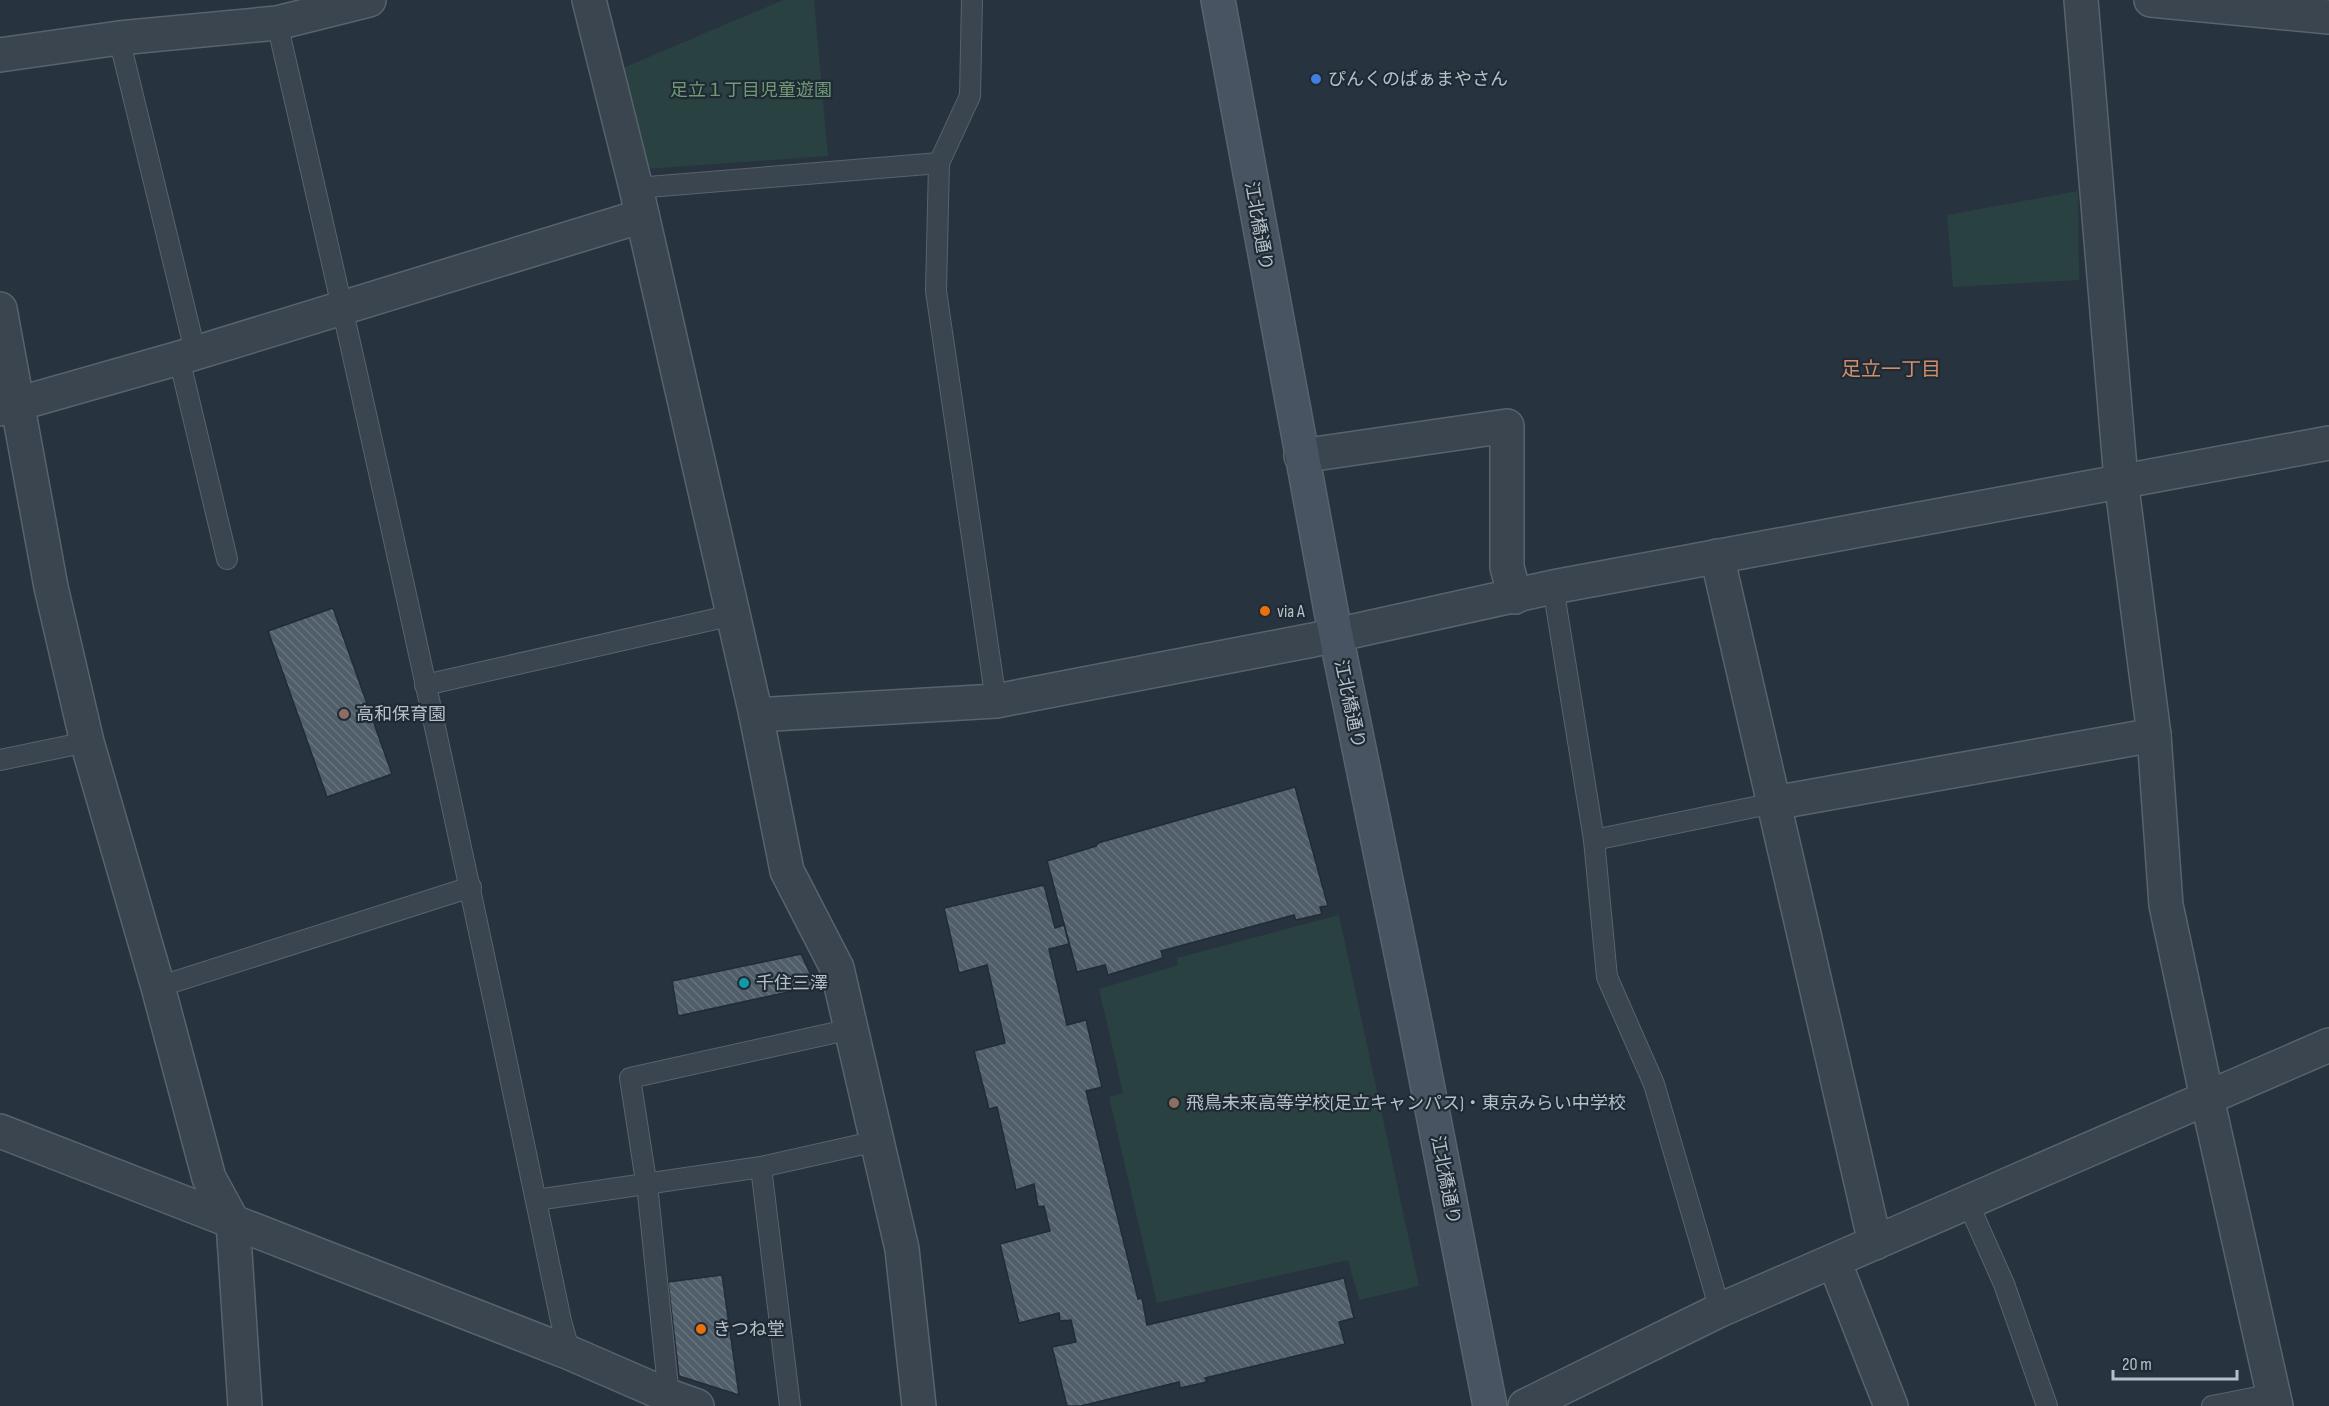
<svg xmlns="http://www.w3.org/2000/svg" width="2329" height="1406" font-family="'Sofia Sans Condensed','Noto Sans JP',sans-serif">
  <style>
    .park { fill: #2a4141 }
    .building { fill: url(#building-back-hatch); stroke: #222c36; stroke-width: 1.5 }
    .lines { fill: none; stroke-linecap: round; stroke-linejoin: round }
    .service-casing { stroke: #59636c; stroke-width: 22 }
    .minor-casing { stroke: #59636c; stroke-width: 36 }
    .tertiary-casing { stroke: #59636c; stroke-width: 36 }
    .secondary-casing { stroke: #59636c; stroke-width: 36 }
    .service { stroke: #3b454f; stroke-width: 20 }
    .minor { stroke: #3b454f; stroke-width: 33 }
    .tertiary { stroke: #3b454f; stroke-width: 33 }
    .secondary { stroke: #495462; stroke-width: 33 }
    .shop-dot { fill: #3f7fe0; stroke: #1f2a34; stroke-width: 2 }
    .food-dot { fill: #e8710a; stroke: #1f2a34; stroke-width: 2 }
    .education-dot { fill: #8d6e63; stroke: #1f2a34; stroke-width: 2 }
    .culture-dot { fill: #0f9aa8; stroke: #1f2a34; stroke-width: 2 }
    .labels { text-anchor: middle; stroke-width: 4.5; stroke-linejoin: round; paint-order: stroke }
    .poi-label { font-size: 18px; fill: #b7c0c9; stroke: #1f2a34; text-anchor: start }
    .park-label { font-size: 18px; fill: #709975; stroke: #1f2a34 }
    .street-label { font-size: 18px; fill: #b7c0c9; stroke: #1f2a34 }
    .neighbourhood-label { font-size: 20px; fill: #d08e6c; stroke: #1f2a34 }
  </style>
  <defs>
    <pattern id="building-back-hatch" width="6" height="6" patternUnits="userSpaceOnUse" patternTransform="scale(1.5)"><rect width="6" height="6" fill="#505e6a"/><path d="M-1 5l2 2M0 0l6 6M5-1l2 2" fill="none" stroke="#67737e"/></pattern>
  </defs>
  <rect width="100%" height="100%" fill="#27333f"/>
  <g class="park">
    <path d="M783 0H814L828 156 645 169 623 68Z"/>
    <path d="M2078 191 2079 280 1953 287 1947 215Z"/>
    <path d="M1339 915 1419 1286 1359 1300 1348 1260 1157 1303 1109 1097 1123 1093 1099 989 1178 965 1177 958Z"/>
  </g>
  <g class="building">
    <path d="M333 608 392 774 327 797 268 631Z"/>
    <path d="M1295 787 1328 906 1320 907 1322 914 1296 920 1294 915 1161 951 1163 958 1108 975 1105 965 1077 972 1047 861 1096 846 1098 843Z"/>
    <path d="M1044 885 1055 928 1064 925 1069 944 1049 949 1067 1025 1086 1020 1102 1087 1086 1091 1138 1299 1142 1298 1147 1325 1344 1278 1354 1318 1339 1322 1345 1344 1205 1378 1207 1382 1180 1388 1179 1382 1081 1406H1067L1052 1347 1076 1342 1071 1320 1060 1321 1059 1313 1019 1323 1000 1244 1050 1231 1044 1206 1038 1207 1034 1184 1016 1190 997 1107 989 1109 974 1051 1005 1043 987 965 959 973 944 908Z"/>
    <path d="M801 954 816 986 678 1016 672 981Z"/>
    <path d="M722 1275 739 1395 679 1376 668 1282Z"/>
  </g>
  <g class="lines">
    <g class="service-casing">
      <g id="service">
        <path d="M972 0 970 96 939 163 936 291 996 701"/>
        <path d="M277 23C377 454 471 887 561 1321L570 1353"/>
        <path d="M119 38 195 351"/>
        <path d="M636 188 939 163"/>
        <path d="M179 358 227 559"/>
        <path d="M1553 587 1594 840 1607 977 1654 1084 1720 1310"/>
        <path d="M425 685 733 615"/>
        <path d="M0 760 87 742"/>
        <path d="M1594 840 1774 803"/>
        <path d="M158 987 471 887"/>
        <path d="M761 1167 790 1406"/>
        <path d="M536 1200 761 1167 877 1141"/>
        <path d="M1968 1203 2004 1284 2047 1406"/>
        <path d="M669 1396 648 1194 630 1078 851 1029"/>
        <path d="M2212 1406 2273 1394"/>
      </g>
    </g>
    <g class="minor-casing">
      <g id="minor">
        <path d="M589 0 636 188 756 715 787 871 837 968 902 1249 919 1406"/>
        <path d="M2081 0 2121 480 2154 735 2166 905 2207 1098 2276 1406"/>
        <path d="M0 55 119 38 277 23 369 0"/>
        <path d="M0 309 51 587 87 742 158 987 209 1178 233 1222 245 1406"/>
        <path d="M0 409 179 358 642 216"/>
        <path d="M1301 456 1507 426V567L1515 597"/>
        <path d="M1717 556 1875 1243"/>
        <path d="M756 715 996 701 1313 640 1553 587 2329 443"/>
        <path d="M1774 803 2154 735"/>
        <path d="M1834 1261 1891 1406"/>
        <path d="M1525 1406 1720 1310 2329 1045"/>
      </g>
    </g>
    <g class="tertiary-casing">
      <g id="tertiary">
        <path d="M2151 0 2329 17"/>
        <path d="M0 1131 570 1353 669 1396 697 1406"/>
      </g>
    </g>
    <g class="secondary-casing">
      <path id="secondary" d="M1218 0 1331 611 1414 1017 1490 1406"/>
    </g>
    <use href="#service" class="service"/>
    <use href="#minor" class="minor"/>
    <use href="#tertiary" class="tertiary"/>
    <use href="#secondary" class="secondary"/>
  </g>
  <circle class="shop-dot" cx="1316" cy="79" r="6"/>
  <g class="food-dot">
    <circle cx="1265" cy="611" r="6"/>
    <circle cx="701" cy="1329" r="6"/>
  </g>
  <g class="education-dot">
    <circle cx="344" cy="714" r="6"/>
    <circle cx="1174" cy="1103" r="6"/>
  </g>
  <circle class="culture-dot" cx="744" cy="983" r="6"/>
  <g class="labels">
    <g class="poi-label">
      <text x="1328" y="85">ぴんくのぱぁまやさん</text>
      <text x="1277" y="617">via A</text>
      <text x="356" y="720">高和保育園</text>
      <text x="756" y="989">千住三澤</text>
      <text x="1186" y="1109">飛鳥未来高等学校(足立キャンパス)・東京みらい中学校</text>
      <text x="713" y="1335">きつね堂</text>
    </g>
    <g class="park-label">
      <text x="751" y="96">足立１丁目児童遊園</text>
    </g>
    <g class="street-label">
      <text transform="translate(1259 226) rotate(80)" y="6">江北橋通り</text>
      <text transform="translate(1350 704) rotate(78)" y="6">江北橋通り</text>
      <text transform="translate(1446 1180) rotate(79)" y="6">江北橋通り</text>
    </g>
    <g class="neighbourhood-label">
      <text x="1891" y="376">足立一丁目</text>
    </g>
  </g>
  <path d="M2113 1370v9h124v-9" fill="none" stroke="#b7c0c9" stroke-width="3"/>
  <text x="2122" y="1370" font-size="18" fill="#b7c0c9" stroke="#1f2a34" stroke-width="4.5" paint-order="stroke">20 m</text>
</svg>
